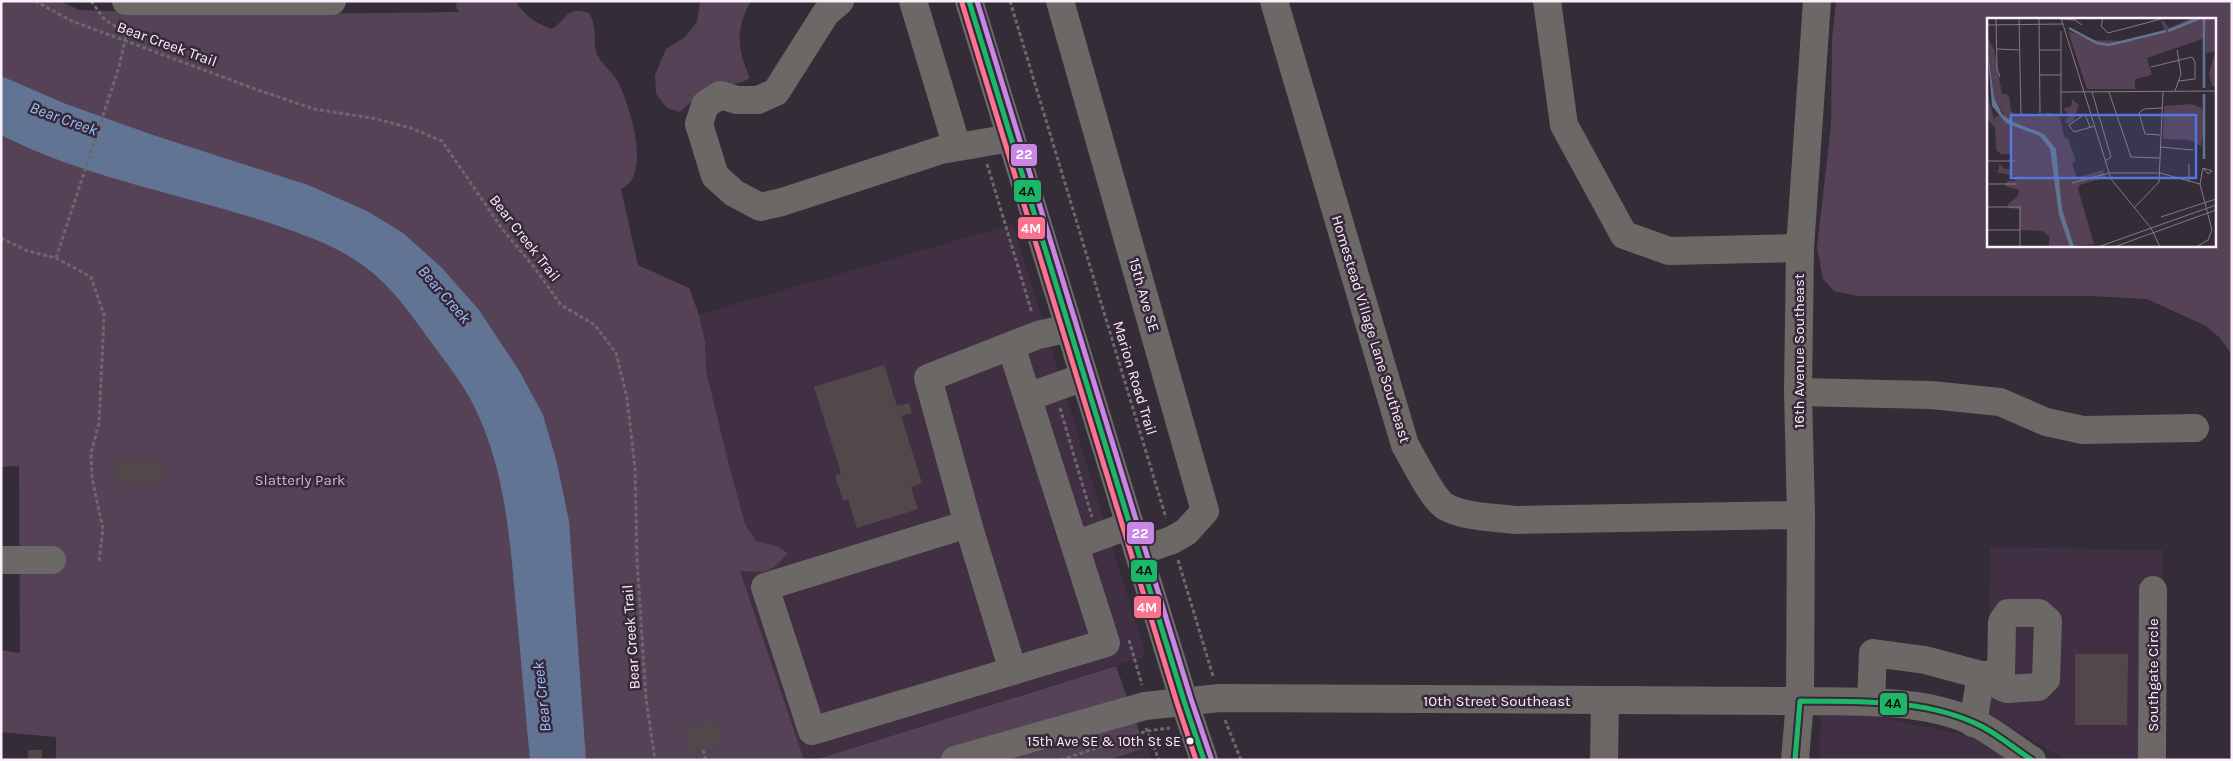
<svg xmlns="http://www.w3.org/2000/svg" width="2233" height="761" font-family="Karla,sans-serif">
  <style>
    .built { fill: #412f44 }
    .green { fill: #554257; fill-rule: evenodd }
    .water { fill: #617494 }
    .building { fill: #534849 }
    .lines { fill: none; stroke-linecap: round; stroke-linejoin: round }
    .path { stroke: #6b686b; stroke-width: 3; stroke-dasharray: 4 2.5; stroke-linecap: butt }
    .minor { stroke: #6b6866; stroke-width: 28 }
    .major { stroke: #6d6869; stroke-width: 28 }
    .bus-1-casing { stroke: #37283a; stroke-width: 9 }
    .bus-2-casing { stroke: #37283a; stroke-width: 9 }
    .bus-3-casing { stroke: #37283a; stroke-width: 9 }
    .bus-1 { stroke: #1ab867; stroke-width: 5 }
    .bus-2 { stroke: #fc738d; stroke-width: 5 }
    .bus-3 { stroke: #c787e3; stroke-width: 5 }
    .bus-dot { fill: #faeffb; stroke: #37283a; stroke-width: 2 }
    .labels { text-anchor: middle; stroke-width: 5; stroke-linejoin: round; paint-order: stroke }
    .bus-label { font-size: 14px; fill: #faeffb; stroke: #37283a; text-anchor: end }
    .street-label { font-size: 15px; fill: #faeffb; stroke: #37283a }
    .park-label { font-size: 15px; fill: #daabe0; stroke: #37283a }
    .water-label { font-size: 16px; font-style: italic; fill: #9cc0f8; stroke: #37283a }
    .inset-river { fill: none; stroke: #617494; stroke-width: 2.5 }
    .inset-road { fill: none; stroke: #837a85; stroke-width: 1 }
    .view { fill: #5476e1; fill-opacity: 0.15; stroke: #5476e1; stroke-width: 2.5 }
    .inset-edge { fill: none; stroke: #faeffb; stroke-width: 2.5 }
    .line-badge { stroke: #37283a; stroke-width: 2 }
    .badge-label { font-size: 14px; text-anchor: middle; font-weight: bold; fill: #fff }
    .pale-badge-label { font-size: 14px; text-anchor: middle; font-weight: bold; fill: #111 }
  </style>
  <rect width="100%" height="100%" fill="#342c36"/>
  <g class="built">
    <path d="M1013 224 1146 656 813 760H804L652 328Z"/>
    <path d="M1990 547 2163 550V760H2065L1988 713Z"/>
    <path d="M1821 705 1970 736 2016 760H1820Z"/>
    <path d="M1146 746 1152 760H1104Z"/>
  </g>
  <g class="green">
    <path d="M1 1H60L79 10 218 15 459 12 456 7 457 1H515C525 16 535 23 552 29 568 18 566 6 589 13 599 31 592 41 597 54 601 64 613 72 618 82 629 104 653 175 621 189L638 265 689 288 698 312 705 341 706 371 731 473 745 524 756 541 776 546 788 553C768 575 769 572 740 571L804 760H56V737L1 732V650L20 653 19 466 1 467Z"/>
    <path d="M700 1H751C735 30 737 48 750 78 738 85 737 83 724 85 705 87 693 100 680 112L667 108 656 94 655 75 666 49 685 37 697 22Z"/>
    <path d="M1836 1H2232V355L2220 338 2206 326 2147 299 2090 296H1858L1834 291 1823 279 1817 247 1831 126 1832 40ZM1988 19H2214V245H1988Z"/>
    <path d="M1116 666 1145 748 1108 760H814Z"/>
  </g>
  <path class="water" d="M1 76 66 104 153 135 308 185 367 211 403 233 442 268 479 310 520 372 543 415 557 463 569 521 586 760H530C525 709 521 658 516 607 510 539 505 470 475 408 463 383 444 360 428 338 394 290 371 262 314 239 212 198 99 185 1 135Z"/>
  <g class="building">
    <path d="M884 365 897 406 909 403 912 413 901 416 922 483 911 487 918 509 857 528 848 499 843 501 835 475 841 473 814 387Z"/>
    <path d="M115 459 163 460 162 483 115 482Z"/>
    <path d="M2075 654H2128L2127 725H2075Z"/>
    <path d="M716 720 722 744 690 753 683 729Z"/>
    <rect x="28" y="750" width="14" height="10"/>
  </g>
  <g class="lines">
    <g class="path">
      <path d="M35 1 72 21 258 90 314 109 372 118 411 128 442 141 503 230 534 267 561 305 595 325 616 353 627 398 635 468 637 560 646 699 655 760"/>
      <path d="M91 1 105 20 123 31"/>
      <path d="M1010 1 1166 518"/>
      <path d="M987 164 1032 313"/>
      <path d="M1 238 28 251 56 258 91 277 104 315 99 423 91 453 92 478 103 529 99 561"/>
      <path d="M56 258 119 67 125 41V22"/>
      <path d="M1060 408 1092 517"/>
      <path d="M1178 560 1213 676"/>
      <path d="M1129 640 1142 685"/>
      <path d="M1225 720 1241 760"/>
      <path d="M1146 728 1159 760"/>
      <path d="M703 750 706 760"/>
      <path d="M1061 760 1147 731 1170 728"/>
    </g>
    <g class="minor">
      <path d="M126 1H332"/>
      <path d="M840 1 826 13 776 92 758 100H737L720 95 705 105 699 124 715 176 734 193 760 207 782 202 941 150 1011 138"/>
      <path d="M913 1 957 147"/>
      <path d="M1060 1 1205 511 1186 532 1172 540 1138 552"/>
      <path d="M1274 1 1405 445C1413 459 1434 501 1446 507 1467 518 1494 517 1516 520L1801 515"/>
      <path d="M1547 1 1564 125 1624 235 1669 251 1800 248"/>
      <path d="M1011 346 1106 643 812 731 765 587 968 524 928 378 1038 335 1069 328"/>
      <path d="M1798 392 1931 395 2000 402 2046 422 2083 430 2195 428"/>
      <path d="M1028 397 1084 377"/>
      <path d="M968 524 1013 671"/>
      <path d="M1075 545 1130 525"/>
      <path d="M1 560H52"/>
      <path d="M1981 675H2001L2002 622 2008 613H2039L2048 621 2046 679 2038 687 2007 689 2002 687 2001 675"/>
      <path d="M1871 702 1873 653 1925 660 1981 675 1973 723"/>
      <path d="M955 760 1145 706 1219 698 1800 701C1857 702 1930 698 1981 726 1999 736 2015 749 2032 760"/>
      <path d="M1604 760 1605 701"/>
      <path d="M1795 760 1800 701 1801 515 1798 392 1800 248 1817 1"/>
      <path d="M2152 760 2153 590"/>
    </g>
    <path class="major" d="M969 1 1184 701 1204 760"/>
    <g class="bus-1-casing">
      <g id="bus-1">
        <path d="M969 1 1184 701 1204 760"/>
        <path d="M1795 760 1800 701C1860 702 1925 698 1981 726 1999 735 2015 749 2032 760"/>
      </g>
    </g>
    <g class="bus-2-casing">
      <path id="bus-2" d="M962 3 1177 703 1196 760"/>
    </g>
    <g class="bus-3-casing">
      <path id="bus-3" d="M977 1 1191 699 1211 758"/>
    </g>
    <use href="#bus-1" class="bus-1"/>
    <use href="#bus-2" class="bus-2"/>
    <use href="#bus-3" class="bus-3"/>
  </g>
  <circle class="bus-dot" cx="1190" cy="741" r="4.5"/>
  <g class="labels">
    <g class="bus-label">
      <text x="1181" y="746">15th Ave SE &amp; 10th St SE</text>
    </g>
    <g class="street-label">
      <text transform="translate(167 44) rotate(20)" y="5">Bear Creek Trail</text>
      <text transform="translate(525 238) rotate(52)" y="5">Bear Creek Trail</text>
      <text transform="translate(1144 295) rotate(74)" y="5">15th Ave SE</text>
      <text transform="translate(1371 329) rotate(73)" y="5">Homestead Village Lane Southeast</text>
      <text transform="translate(1799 351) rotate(-90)" y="5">16th Avenue Southeast</text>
      <text transform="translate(1135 378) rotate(73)" y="5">Marion Road Trail</text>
      <text transform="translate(631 637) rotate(-94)" y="5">Bear Creek Trail</text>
      <text transform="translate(2153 675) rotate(-90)" y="5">Southgate Circle</text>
      <text x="1497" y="706">10th Street Southeast</text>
    </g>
    <g class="park-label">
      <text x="300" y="485">Slatterly Park</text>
    </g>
    <g class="water-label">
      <text transform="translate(64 118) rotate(20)" y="6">Bear Creek</text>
      <text transform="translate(445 294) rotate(49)" y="6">Bear Creek</text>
      <text transform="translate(541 697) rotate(-96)" y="6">Bear Creek</text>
    </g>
  </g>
  <g transform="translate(1987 18)">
    <rect width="229" height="229" fill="#342c36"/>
    <path d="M204 0H229V69L225 68 222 56 228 34 219 35 218 3V20L160 40 165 57 148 61V71H100L81 13 107 22 139 23 178 12 174 4 177 3 182 10ZM0 19 7 31 15 76 22 77 24 93 30 98 63 95 73 99 77 119 81 121 89 143 85 145 90 160 116 152 119 159 93 167 91 171 107 226 62 229V218L55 213 33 212 32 191 21 190V186L31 178 32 172 18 168 20 163H28V158L9 154 12 152V146L18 151H25V136H14L9 132 8 110 0 101V73L7 101 11 97 18 99 7 79ZM85 81 92 87 86 103 80 106 78 103 82 97 76 90 84 89ZM204 86 215 90 217 107 214 128 202 122 176 121 177 88Z" fill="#554257"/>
    <path d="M0 25 7 79 15 96 26 104 57 116 69 131 75 191 87 229H83L72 197 63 131 53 118 19 105 5 88Z" fill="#617494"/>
    <path class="inset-river" d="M217 0V70M82 10 110 25 122 27 179 13M181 13 213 0M217 141V76"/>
    <path class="inset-road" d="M9 0 10 51 13 59M32 0 34 97H74V13M52 0 53 95M74 0 124 161 164 210 173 229M116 0 114 8 121 15 178 0M75 1 88 2 95 7M0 7 76 6M10 31 32 32M52 32H73M164 49 205 39 208 44V61L192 63M52 57H74M188 73 194 56 190 32M74 74 229 73M105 74 124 139 118 143M122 74 144 139 173 140M103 109 98 96 82 107 87 114 108 108M229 115V133M173 117 158 116 152 95 157 91 175 90M173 129 206 132M0 143H28M202 164V146M85 165 122 155H173L213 166M0 166H30M0 189H33V229M147 190 172 164 176 73M174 199 229 181M0 212H33M111 229 229 187M127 229 229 192M209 229 221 222 225 212 213 166 216 150 225 153 221 156 216 150"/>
    <path class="view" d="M24 97H209V160H24Z"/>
    <rect width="229" height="229" class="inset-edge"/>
  </g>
  <g class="line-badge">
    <rect x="1010" y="143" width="28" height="24" rx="5" fill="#c787e3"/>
    <rect x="1013" y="179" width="29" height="24" rx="5" fill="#1ab867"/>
    <rect x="1017" y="216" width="29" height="24" rx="5" fill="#fc738d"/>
    <rect x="1126" y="521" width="29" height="24" rx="5" fill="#c787e3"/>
    <rect x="1130" y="559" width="28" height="24" rx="5" fill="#1ab867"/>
    <rect x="1133" y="595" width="29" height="24" rx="5" fill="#fc738d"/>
    <rect x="1879" y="692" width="29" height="24" rx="5" fill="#1ab867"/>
  </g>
  <g class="badge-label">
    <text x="1024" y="159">22</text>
    <text x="1031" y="233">4M</text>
    <text x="1140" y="538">22</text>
    <text x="1147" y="612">4M</text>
  </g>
  <g class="pale-badge-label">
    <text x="1027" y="196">4A</text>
    <text x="1144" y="575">4A</text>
    <text x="1893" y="708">4A</text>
  </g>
  <rect width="2233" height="761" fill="none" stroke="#faeffb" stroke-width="5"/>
</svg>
